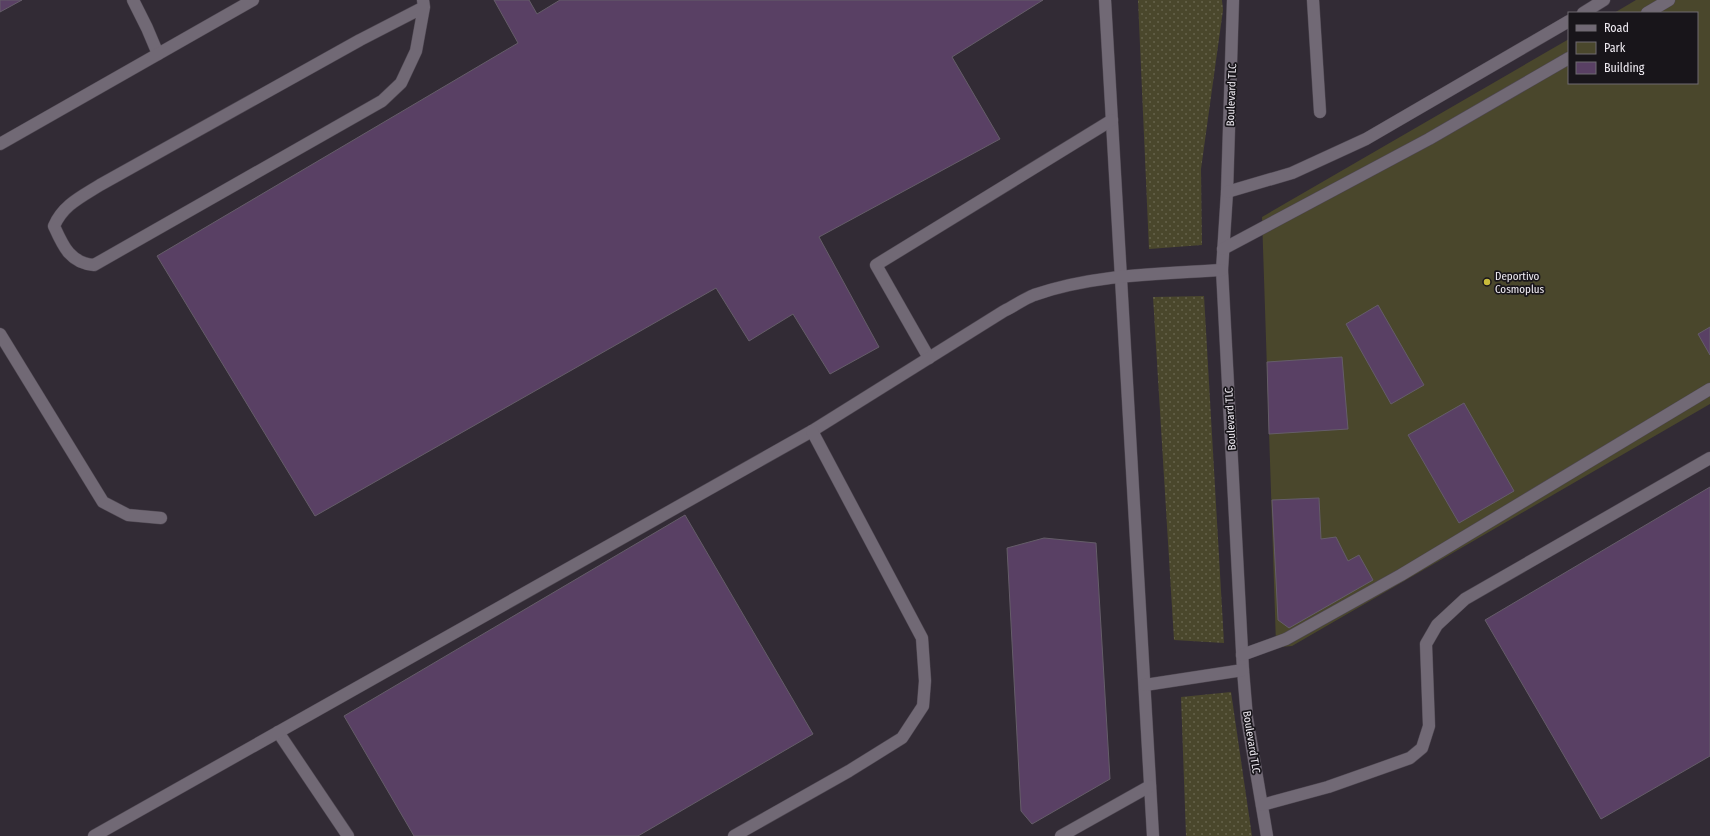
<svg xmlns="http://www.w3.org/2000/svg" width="1710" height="836" font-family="'Fira Sans Condensed',sans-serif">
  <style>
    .green { fill: url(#green-dots) }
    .pitch { fill: #4a472c }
    .building { fill: #594064; stroke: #655d69 }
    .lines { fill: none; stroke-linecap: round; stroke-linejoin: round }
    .minor-casing { stroke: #4e4751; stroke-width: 13 }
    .minor { stroke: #716975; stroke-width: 12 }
    .poi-dot { fill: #c8bb3b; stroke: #18151a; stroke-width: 1.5 }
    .labels { text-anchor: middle; stroke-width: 3.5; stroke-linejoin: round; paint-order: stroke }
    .street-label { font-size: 11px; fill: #f1edf4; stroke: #18151a }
    .poi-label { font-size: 11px; fill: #f1edf4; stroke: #18151a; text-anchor: start }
  </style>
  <defs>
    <pattern id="green-dots" width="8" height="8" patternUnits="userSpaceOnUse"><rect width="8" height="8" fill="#4a472c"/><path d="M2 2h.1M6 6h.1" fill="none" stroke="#65624b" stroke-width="1.8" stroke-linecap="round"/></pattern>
  </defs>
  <rect width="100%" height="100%" fill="#322b35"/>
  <g class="green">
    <path d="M1138 0H1222L1223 10 1201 169 1202 245 1149 249Z"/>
    <path d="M1204 296 1224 643 1174 640 1153 297Z"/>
    <path d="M1231 692 1252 836H1186L1181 697Z"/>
  </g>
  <path class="pitch" d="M1636 0H1710V404L1292 646 1281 647 1276 645 1262 217 1569 39V83H1697V13H1614Z"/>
  <g class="building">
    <path d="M0 0H22L0 12Z"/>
    <path d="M494 0H529L537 14 560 0H1043L952 57 1000 139 819 237 879 347 830 374 793 314 749 341 716 288 315 516 157 256 518 43Z"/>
    <path d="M1378 305 1424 385 1391 404 1346 324Z"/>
    <path d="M1710 327V355L1698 334Z"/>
    <path d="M1342 357 1348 429 1269 434 1267 362Z"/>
    <path d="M1464 403 1514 491 1459 523 1408 435Z"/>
    <path d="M1710 487V756L1601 819 1485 620Z"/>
    <path d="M1319 498 1321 539 1336 537 1348 561 1359 555 1373 580 1289 628 1278 620 1272 500Z"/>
    <path d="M685 515 813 734 638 836H414L344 716Z"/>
    <path d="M1044 538 1096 543 1110 779 1032 824 1021 811 1007 548Z"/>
  </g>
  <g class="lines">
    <g class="minor-casing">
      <g id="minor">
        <path d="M133 0 147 28 158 54"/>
        <path d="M423 0 424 7 416 51 401 83 382 101 94 265C70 263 63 246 54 226 63 205 81 197 100 185L360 40 424 7"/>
        <path d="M1105 0 1153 836"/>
        <path d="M1233 0 1227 192 1222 270 1243 670 1247 718 1267 836"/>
        <path d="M1313 0 1320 112"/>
        <path d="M1583 13 1604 0"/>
        <path d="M1647 13 1669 0"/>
        <path d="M0 144 253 0"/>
        <path d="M1227 192 1292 173 1366 139 1569 21"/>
        <path d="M1223 249 1429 139 1569 58"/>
        <path d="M0 334 103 502 128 515 161 518"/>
        <path d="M929 358 876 265 1112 120"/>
        <path d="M1242 655 1286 639 1401 575 1710 389"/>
        <path d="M1145 685 1243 670"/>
        <path d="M278 732 348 836"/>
        <path d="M1262 805 1328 787 1410 758 1422 748 1429 726 1426 644 1437 625 1465 599 1710 458"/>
        <path d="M94 836 812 431 1004 311C1014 306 1024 299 1034 295 1094 274 1160 274 1222 270"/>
        <path d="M734 836 849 771 902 738 923 706 925 681 922 638 812 431"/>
        <path d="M1061 836 1150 786"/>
      </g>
    </g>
    <use href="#minor" class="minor"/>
  </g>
  <circle class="poi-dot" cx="1487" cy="282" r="4"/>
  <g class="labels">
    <g class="street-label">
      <text transform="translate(1231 95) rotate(-88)" y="4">Boulevard TLC</text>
      <text transform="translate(1230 419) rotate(-93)" y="4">Boulevard TLC</text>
      <text transform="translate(1252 742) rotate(81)" y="4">Boulevard TLC</text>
    </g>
    <g class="poi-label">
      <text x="1495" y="280">Deportivo<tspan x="1495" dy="13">Cosmoplus</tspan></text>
    </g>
  </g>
  <rect x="1568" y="12" width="130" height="72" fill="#18151a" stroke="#6f6b71"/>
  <rect x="1576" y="25" width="20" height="6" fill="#716975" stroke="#6f6b71"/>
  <text x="1604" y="32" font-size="12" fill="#f1edf4">Road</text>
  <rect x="1576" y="42" width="20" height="12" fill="#4a472c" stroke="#6f6b71"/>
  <text x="1604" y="52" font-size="12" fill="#f1edf4">Park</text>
  <rect x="1576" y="62" width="20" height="12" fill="#594064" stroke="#6f6b71"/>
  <text x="1604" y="72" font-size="12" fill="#f1edf4">Building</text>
</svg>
